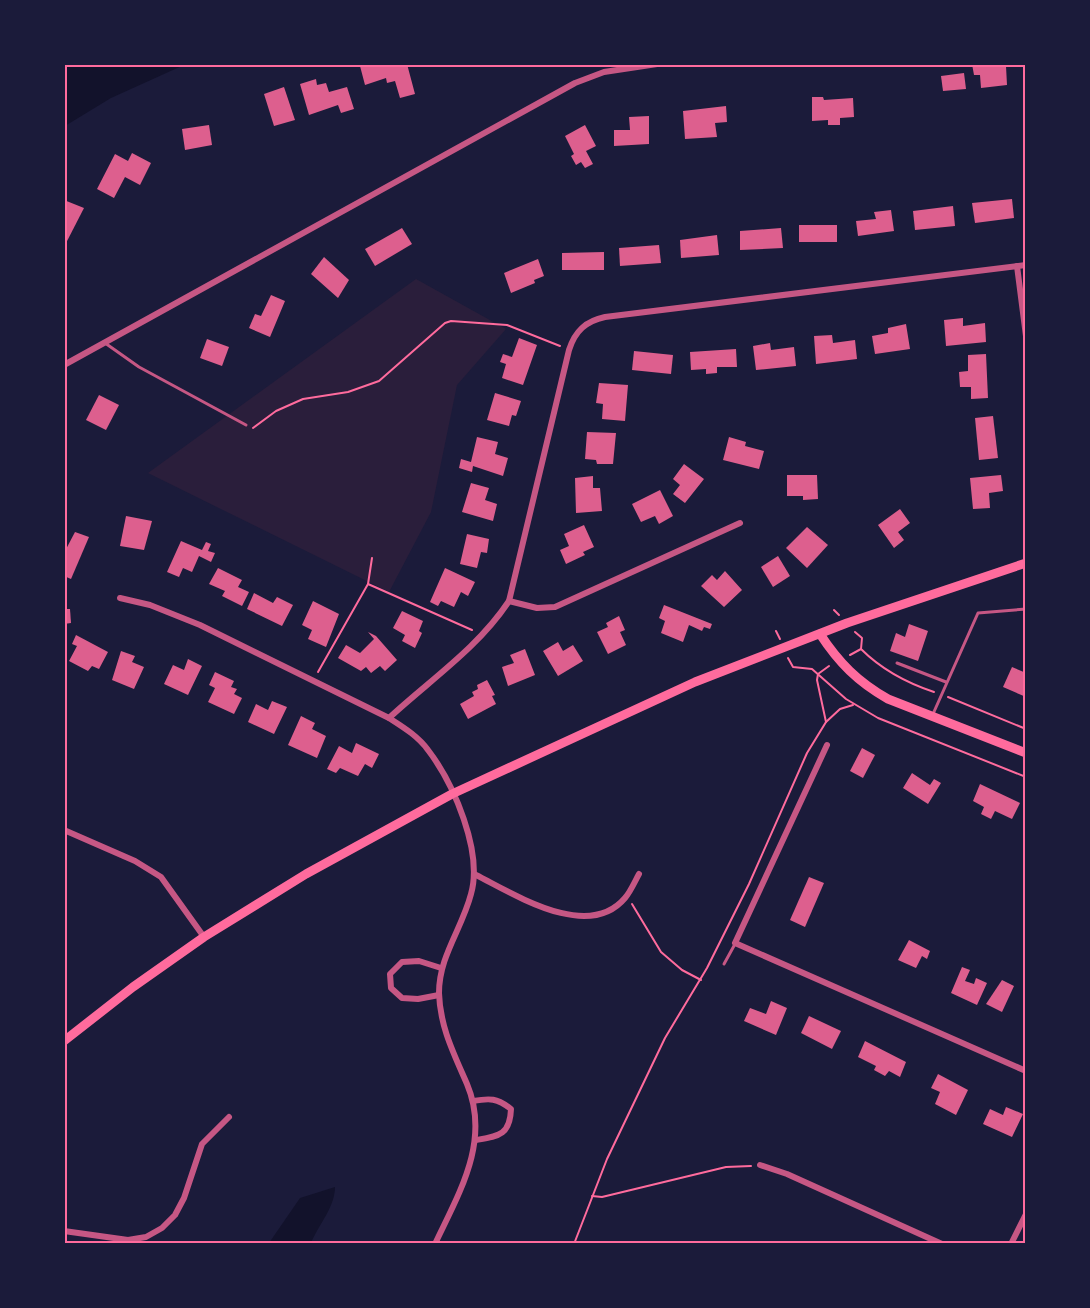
<svg xmlns="http://www.w3.org/2000/svg" width="1090" height="1308" font-family="'Golos Text',sans-serif">
  <style>
    .green { fill: #2a1e3b }
    .water { fill: #12122b }
    .building { fill: #dd5f8e }
    .lines { fill: none; stroke-linecap: round; stroke-linejoin: round }
    .path { stroke: #ff6b9d; stroke-width: 2 }
    .service { stroke: #c65784; stroke-width: 3 }
    .minor { stroke: #c65784; stroke-width: 6 }
    .secondary { stroke: #ff6b9d; stroke-width: 9 }
    .neatline { fill: none; stroke: #ff6b9d; stroke-width: 2 }
  </style>
  <rect width="100%" height="100%" fill="#1b1b3a"/>
  <path class="green" d="M416 279 506 329 457 385 431 512 389 592 148 473Z"/>
  <g class="water">
    <path d="M65 64H184V65L111 98 65 126Z"/>
    <path d="M335 1187C335 1207 319 1224 311 1243H269L300 1198Z"/>
  </g>
  <g class="building">
    <path d="M365 64H407L415 94 400 98 395 81 387 83 386 78 365 85 360 66Z"/>
    <path d="M972 64H992V67L1006 66 1007 85 981 88 980 75H974Z"/>
    <path d="M964 73 966 89 943 91 941 76Z"/>
    <path d="M316 79 317 85 326 83 329 92 347 87 354 109 341 113 338 105 309 115 300 84Z"/>
    <path d="M284 87 295 120 274 126 264 94Z"/>
    <path d="M812 97H823L824 100 853 98 854 117 840 118V125H828V120L812 121Z"/>
    <path d="M726 106 727 122 715 123 717 137 685 139 683 111Z"/>
    <path d="M649 116V144L614 146V130H630L629 117Z"/>
    <path d="M209 125 212 145 185 150 182 129Z"/>
    <path d="M585 125 596 146 586 151 593 164 585 168 581 162 576 165 571 156 574 154 565 136Z"/>
    <path d="M132 153 151 163 140 185 125 177 114 198 97 189 115 154 128 161Z"/>
    <path d="M1012 199 1014 218 975 223 972 203Z"/>
    <path d="M64 200 84 208 64 247Z"/>
    <path d="M953 206 955 226 915 230 913 211Z"/>
    <path d="M891 210 894 231 858 236 856 221 876 219 874 212Z"/>
    <rect x="799" y="225" width="38" height="17"/>
    <path d="M402 228 412 244 375 266 365 249Z"/>
    <path d="M781 228 783 248 740 250V231Z"/>
    <path d="M717 235 719 255 681 258 680 240Z"/>
    <path d="M659 245 661 263 620 266 619 248Z"/>
    <path d="M604 252V270H562V253Z"/>
    <path d="M324 257 349 280 338 298 311 274Z"/>
    <path d="M538 259 544 276 534 280 535 283 511 293 504 273Z"/>
    <path d="M271 295 285 301 270 337 249 328 255 314 261 316Z"/>
    <path d="M963 318V326L985 323 986 342 946 346 944 320Z"/>
    <path d="M906 324 910 349 875 354 872 336 888 333V328Z"/>
    <path d="M832 335 833 343 855 340 857 359 816 364 814 336Z"/>
    <path d="M519 338 537 345 523 385 502 378 506 364 500 362 503 354 512 357Z"/>
    <path d="M207 339 229 347 222 366 200 358Z"/>
    <path d="M770 343 771 350 794 347 796 366 756 370 753 346Z"/>
    <path d="M736 349 737 367H717V373L706 374V369L691 370 690 352Z"/>
    <path d="M634 351 673 355 671 374 632 370Z"/>
    <path d="M986 354 988 398 971 399V387H960L959 372 968 371V355Z"/>
    <path d="M599 383 628 385 625 421 602 419 603 404 596 403Z"/>
    <path d="M495 393 521 401 516 416 512 415 509 426 487 420Z"/>
    <path d="M99 395 119 405 106 430 86 420Z"/>
    <path d="M993 416 998 458 979 460 975 418Z"/>
    <path d="M587 432 616 433 613 464H597L596 460 585 459Z"/>
    <path d="M477 437 498 442 495 454 508 458 503 476 473 466 472 472 459 468 461 459 471 462Z"/>
    <path d="M729 437 746 442 745 446 764 451 759 469 723 460Z"/>
    <path d="M684 464 704 479 685 503 673 494 680 485 673 479Z"/>
    <path d="M787 475H817L818 499 803 500V496H787Z"/>
    <path d="M1001 475 1003 491 989 493 990 508 973 509 970 478Z"/>
    <path d="M593 476V488H600L602 511 576 513 575 478Z"/>
    <path d="M471 483 489 488 485 500 497 504 493 521 462 512Z"/>
    <path d="M660 490 673 516 659 524 655 516 641 522 632 504Z"/>
    <path d="M900 509 910 523 898 532 904 540 894 548 878 525Z"/>
    <path d="M126 516 152 521 144 550 120 546Z"/>
    <path d="M584 525 594 547 583 552 585 555 566 564 560 550 569 546 564 534Z"/>
    <path d="M807 527 828 545 807 568 786 548Z"/>
    <path d="M75 532 89 537 71 579 64 576V553Z"/>
    <path d="M467 534 489 539 487 553 481 552 477 568 460 564Z"/>
    <path d="M181 541 202 550 206 542 211 544 208 551 215 553 211 562 199 556 192 572 183 568 179 577 167 572Z"/>
    <path d="M778 556 790 576 773 587 761 567Z"/>
    <path d="M218 568 242 580 238 587 249 592 242 606 222 596 225 591 209 584Z"/>
    <path d="M445 568 475 582 468 596 461 592 454 607 441 601 438 606 430 602Z"/>
    <path d="M725 571 742 590 724 607 701 586 712 575 717 580Z"/>
    <path d="M254 593 273 603 277 597 293 605 282 626 247 609Z"/>
    <path d="M313 601 339 614 326 647 308 639 312 630 302 625Z"/>
    <path d="M664 605 712 624 710 629 704 627 702 631 689 625 683 642 661 633 665 621 659 618Z"/>
    <path d="M64 609H70L71 623 64 624Z"/>
    <path d="M402 611 423 621 419 631 422 633 415 648 402 641 405 635 393 628Z"/>
    <path d="M619 616 625 630 620 632 626 645 608 654 597 632 608 627 606 623Z"/>
    <path d="M909 624 928 631 918 661 890 651 896 633 905 637Z"/>
    <path d="M368 632 376 636 397 660 385 671 380 666 371 673 366 667 361 671 338 658 346 645 360 653 374 639Z"/>
    <path d="M76 635 108 652 99 669 92 666 88 671 69 661 77 646 72 644Z"/>
    <path d="M558 642 563 651 573 645 583 661 558 676 543 651Z"/>
    <path d="M525 649 535 675 508 686 502 667 514 663 510 655Z"/>
    <path d="M121 651 135 656 132 662 144 667 134 689 112 680Z"/>
    <path d="M188 659 202 666 188 695 164 684 173 665 184 670Z"/>
    <path d="M1012 667 1026 673V697L1003 687Z"/>
    <path d="M215 672 234 681 231 687 237 689 234 694 242 698 234 714 208 702 215 688 209 685Z"/>
    <path d="M487 680 495 695 492 696 496 704 468 719 460 704 474 696 472 692 478 689 477 685Z"/>
    <path d="M272 701 287 707 274 734 248 722 256 704 268 710Z"/>
    <path d="M301 716 315 723 312 729 326 736 317 758 288 745Z"/>
    <path d="M356 743 379 754 372 768 365 764 358 776 340 768 336 773 327 769 339 746 352 753Z"/>
    <path d="M862 748 875 755 863 778 850 771Z"/>
    <path d="M912 773 930 785 934 779 941 783 928 804 903 788Z"/>
    <path d="M980 784 1020 803 1012 819 995 811 991 819 981 814 984 807 973 801Z"/>
    <path d="M809 877 824 883 805 927 790 920Z"/>
    <path d="M909 940 930 951 927 959 922 956 916 968 898 960Z"/>
    <path d="M962 967 970 970 965 981 974 984 976 978 987 983 977 1005 951 993Z"/>
    <path d="M1002 980 1014 986 1002 1012 986 1004Z"/>
    <path d="M771 1001 787 1008 776 1035 744 1021 750 1008 766 1014Z"/>
    <path d="M809 1016 841 1031 832 1049 801 1033Z"/>
    <path d="M865 1041 906 1062 900 1077 889 1071 885 1076 874 1070 876 1066 858 1057Z"/>
    <path d="M938 1074 968 1090 956 1115 935 1104 940 1092 931 1088Z"/>
    <path d="M1006 1107 1023 1114 1012 1137 983 1124 990 1109 1003 1115Z"/>
  </g>
  <g class="lines">
    <g class="path">
      <path d="M253 428 276 411 303 399 348 392 379 381 445 323 451 321 507 325 560 346"/>
      <path d="M368 584 472 630"/>
      <path d="M834 610 839 615"/>
      <path d="M776 631 780 639"/>
      <path d="M855 632 862 638 861 649C881 669 907 683 934 692"/>
      <path d="M850 655 861 649"/>
      <path d="M788 658 793 667 812 669 846 699 878 718 1026 777"/>
      <path d="M318 672 368 584 372 558"/>
      <path d="M948 697 1026 729"/>
      <path d="M826 722 840 709 853 705"/>
      <path d="M632 904 661 952 682 970 701 980"/>
      <path d="M592 1196 602 1197 726 1167 751 1166"/>
      <path d="M574 1244 607 1159 665 1038 707 968 749 884 807 753 826 722 817 680 818 674 829 666"/>
    </g>
    <g class="service">
      <path d="M105 343 139 367 246 425"/>
      <path d="M897 663 946 682"/>
      <path d="M933 714 978 613 1026 609"/>
      <path d="M724 964 735 944"/>
    </g>
    <g class="minor">
      <path d="M1017 266 1026 336"/>
      <path d="M64 365 575 83 604 72 657 64"/>
      <path d="M120 598 150 605 200 625 389 718C403 727 418 736 428 750 454 784 483 852 471 894 462 929 439 956 439 993 440 1027 454 1054 467 1084 491 1141 459 1193 435 1244"/>
      <path d="M509 601 537 608 555 607 740 523"/>
      <path d="M389 718C430 680 478 648 509 601L569 350C575 331 586 321 605 317L1026 265"/>
      <path d="M827 745 735 943 1026 1071"/>
      <path d="M64 830 135 861 161 877 204 937"/>
      <path d="M476 875C514 894 588 942 625 898 631 891 635 881 639 874"/>
      <path d="M439 995 418 999 402 998 391 988 390 974 402 962 419 961 441 968"/>
      <path d="M473 1101C490 1098 497 1098 511 1109 510 1135 499 1136 476 1140"/>
      <path d="M760 1165 787 1174 942 1244"/>
      <path d="M64 1231 128 1240 146 1237 162 1228 175 1215 184 1198 202 1144 229 1117"/>
      <path d="M1011 1244 1026 1214"/>
    </g>
    <g class="secondary">
      <path d="M820 634C839 663 858 682 888 699L1026 753"/>
      <path d="M64 1041 133 987 204 937 306 874 452 794 695 682 847 623 1026 563"/>
    </g>
  </g>
  <rect width="1090" height="1308" fill="none" stroke="#1b1b3a" stroke-width="132"/>
  <rect x="66" y="66" width="958" height="1176" class="neatline"/>
</svg>
